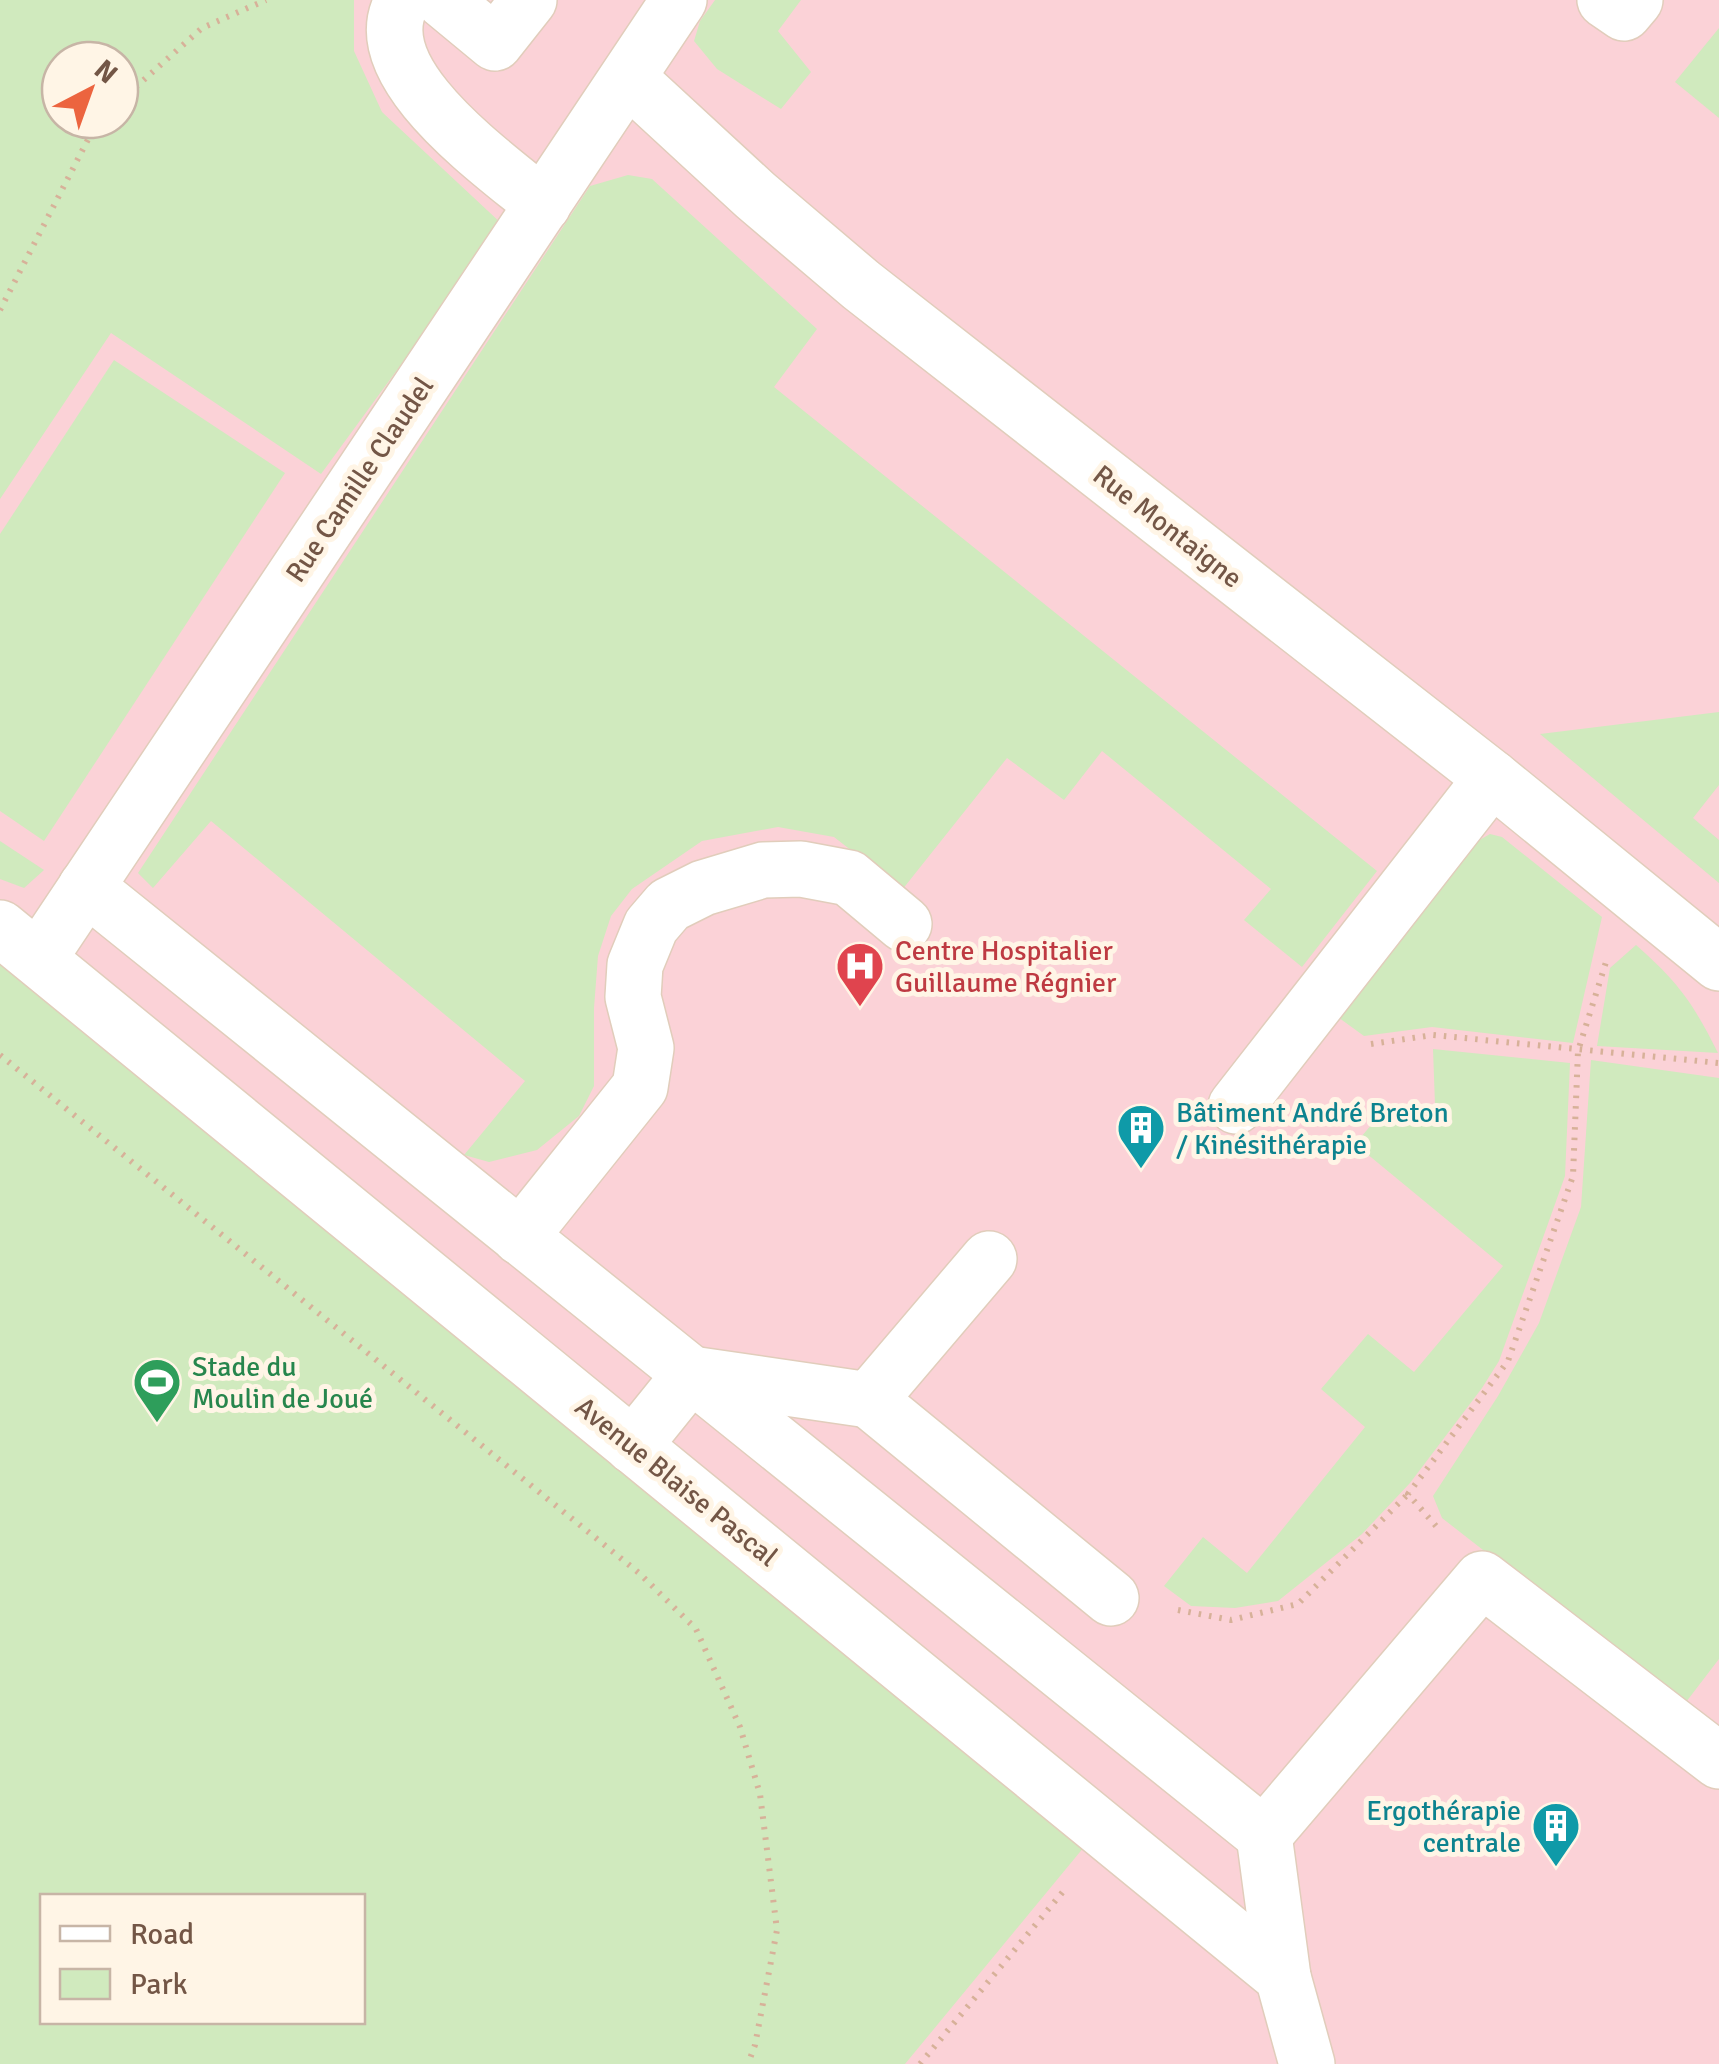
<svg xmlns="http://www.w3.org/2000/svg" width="1719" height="2064" font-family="Signika,sans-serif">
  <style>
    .medical { fill: #fbd2d7; fill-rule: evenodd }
    .green { fill: #d0eabe; fill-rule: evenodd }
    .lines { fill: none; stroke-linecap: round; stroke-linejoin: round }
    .minor-casing { stroke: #e1cdbb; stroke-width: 58 }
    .path { stroke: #d7b199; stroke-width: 6; stroke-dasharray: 2.5 8; stroke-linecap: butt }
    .minor { stroke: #fff; stroke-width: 55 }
    .labels { text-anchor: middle; stroke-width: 10; stroke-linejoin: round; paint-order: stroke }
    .street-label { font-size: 28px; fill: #735646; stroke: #fff5e6 }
    .health-label { font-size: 28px; fill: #be3a42; stroke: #fff5e6; text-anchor: start }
    .culture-label { font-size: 28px; fill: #0d838f; stroke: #fff5e6; text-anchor: start }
    .leisure-label { font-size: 28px; fill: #27864d; stroke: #fff5e6; text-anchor: start }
  </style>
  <rect width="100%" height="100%" fill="#fdf1df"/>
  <path class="medical" d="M0 0H1719V2064H0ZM60 60H120V120H60ZM42 1896H362V2022H42Z"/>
  <g class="green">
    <path d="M0 0H354V51L382 112 503 225 321 474 111 333 0 499ZM60 60H120V120H60Z"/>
    <path d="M715 0H801L778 31 811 72 781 109 717 69 694 41 700 21Z"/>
    <path d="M1719 28V118L1675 82Z"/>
    <path d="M628 175 652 179 817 329 774 387 1377 871 1302 967 1244 920 1271 889 1102 751 1064 800 1007 758 902 890 834 837 778 827 702 841 632 889 611 916 598 956 594 1008V1086L579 1116 537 1150 489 1162 464 1155 525 1081 211 821 153 888 138 873 590 186Z"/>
    <path d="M114 360 285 473 44 841 0 811V534Z"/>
    <path d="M1719 712V785L1693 818 1719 840V883L1540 734Z"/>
    <path d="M1490 834 1502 837 1602 917 1573 1043 1432 1027 1364 1036 1335 1015 1476 842Z"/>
    <path d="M0 841 44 870 24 888 0 879Z"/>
    <path d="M1636 945C1678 982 1693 1003 1718 1053L1597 1046 1610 968Z"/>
    <path d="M0 957 1089 1841 905 2064H0ZM42 1896H362V2022H42Z"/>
    <path d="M1433 1049 1570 1063 1565 1176 1499 1361 1482 1388 1410 1483 1362 1534 1278 1601 1235 1608 1191 1606 1164 1586 1203 1537 1247 1573 1365 1427 1321 1389 1368 1334 1414 1372 1503 1266 1355 1144 1384 1110 1435 1105Z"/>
    <path d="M1591 1060 1719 1078V1659L1683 1706 1442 1518 1433 1496 1498 1396 1539 1323 1581 1207Z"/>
  </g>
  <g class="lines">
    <g class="minor-casing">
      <g id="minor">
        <path d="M403 0C360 72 495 164 543 205"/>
        <path d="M443 0 495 43 529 0"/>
        <path d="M1605 0 1624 13 1635 0"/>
        <path d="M628 78 755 195 861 285 1492 778 1719 963"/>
        <path d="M86 887 1264 1835 1482 1579 1719 1761"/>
        <path d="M0 928 1283 1977 1307 2064"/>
        <path d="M39 958 679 0"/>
        <path d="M1236 1106 1492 778"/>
        <path d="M520 1237 640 1087 646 1048 633 997 635 965 651 926 669 905 703 888 763 870 801 869 849 878 904 924"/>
        <path d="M869 1400 1111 1598"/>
        <path d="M633 1446 691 1374 869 1400 989 1259"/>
        <path d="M1264 1835 1283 1977"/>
      </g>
    </g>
    <g class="path">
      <path d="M120 101 202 28 266 0"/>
      <path d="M0 310 98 120"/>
      <path d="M1371 1044 1433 1035 1719 1063"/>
      <path d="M0 1055 639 1573 696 1629 740 1727 760 1794 777 1930 755 2045 748 2064"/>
      <path d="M1436 1526 1408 1494 1508 1361 1573 1176 1578 1051 1606 962"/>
      <path d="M1178 1610 1231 1620 1298 1604 1408 1494"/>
      <path d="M920 2064 1066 1888"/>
    </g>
    <use href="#minor" class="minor"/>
  </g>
  <defs>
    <g id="hospital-pin" transform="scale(2.5)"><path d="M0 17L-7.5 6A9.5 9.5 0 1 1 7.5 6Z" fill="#e0444e" stroke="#fff5e6"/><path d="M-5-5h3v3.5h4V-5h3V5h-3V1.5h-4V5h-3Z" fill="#fff"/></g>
    <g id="building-pin" transform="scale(2.5)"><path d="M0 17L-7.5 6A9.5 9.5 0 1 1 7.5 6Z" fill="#0f9aa8" stroke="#fff5e6"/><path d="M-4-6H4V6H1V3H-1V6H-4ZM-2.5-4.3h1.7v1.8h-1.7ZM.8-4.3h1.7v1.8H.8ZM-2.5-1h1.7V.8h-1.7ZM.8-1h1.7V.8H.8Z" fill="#fff"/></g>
    <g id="stadium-pin" transform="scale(2.5)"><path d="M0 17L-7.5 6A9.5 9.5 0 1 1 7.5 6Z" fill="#2e9e5b" stroke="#fff5e6"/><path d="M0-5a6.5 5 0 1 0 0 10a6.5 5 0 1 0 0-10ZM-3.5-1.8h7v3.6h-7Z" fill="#fff"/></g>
  </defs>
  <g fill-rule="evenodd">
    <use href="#hospital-pin" x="860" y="966"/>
    <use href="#building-pin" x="1141" y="1128"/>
    <use href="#stadium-pin" x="157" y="1382"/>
    <use href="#building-pin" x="1556" y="1826"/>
  </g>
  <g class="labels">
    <g class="street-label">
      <text transform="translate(359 479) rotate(-56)" y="10">Rue Camille Claudel</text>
      <text transform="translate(1168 526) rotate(38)" y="10">Rue Montaigne</text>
      <text transform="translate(677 1481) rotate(39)" y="10">Avenue Blaise Pascal</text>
    </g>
    <g class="health-label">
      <text x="895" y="960">Centre Hospitalier<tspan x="895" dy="32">Guillaume Régnier</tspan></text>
    </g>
    <g class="culture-label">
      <text x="1176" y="1122">Bâtiment André Breton<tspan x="1176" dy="32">/ Kinésithérapie</tspan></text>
      <text x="1521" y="1820" text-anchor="end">Ergothérapie<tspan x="1521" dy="32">centrale</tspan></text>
    </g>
    <g class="leisure-label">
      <text x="192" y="1376">Stade du<tspan x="192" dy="32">Moulin de Joué</tspan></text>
    </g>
  </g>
  <rect x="40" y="1894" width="325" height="130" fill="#fff5e6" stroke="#c7b5a6" stroke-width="2.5"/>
  <rect x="60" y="1926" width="50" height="15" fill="#ffffff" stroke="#c7b5a6" stroke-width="2.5"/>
  <text x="130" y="1944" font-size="30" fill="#735646">Road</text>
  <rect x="60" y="1969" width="50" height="30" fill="#d0eabe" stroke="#c7b5a6" stroke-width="2.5"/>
  <text x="130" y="1994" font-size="30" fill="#735646">Park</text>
  <g transform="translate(90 90) rotate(41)"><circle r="48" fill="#fff5e6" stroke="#c7b5a6" stroke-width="2.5"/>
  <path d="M0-8L18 38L0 25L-18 38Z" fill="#ec643f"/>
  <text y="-15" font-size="28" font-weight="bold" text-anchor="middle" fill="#735646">N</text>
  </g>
</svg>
